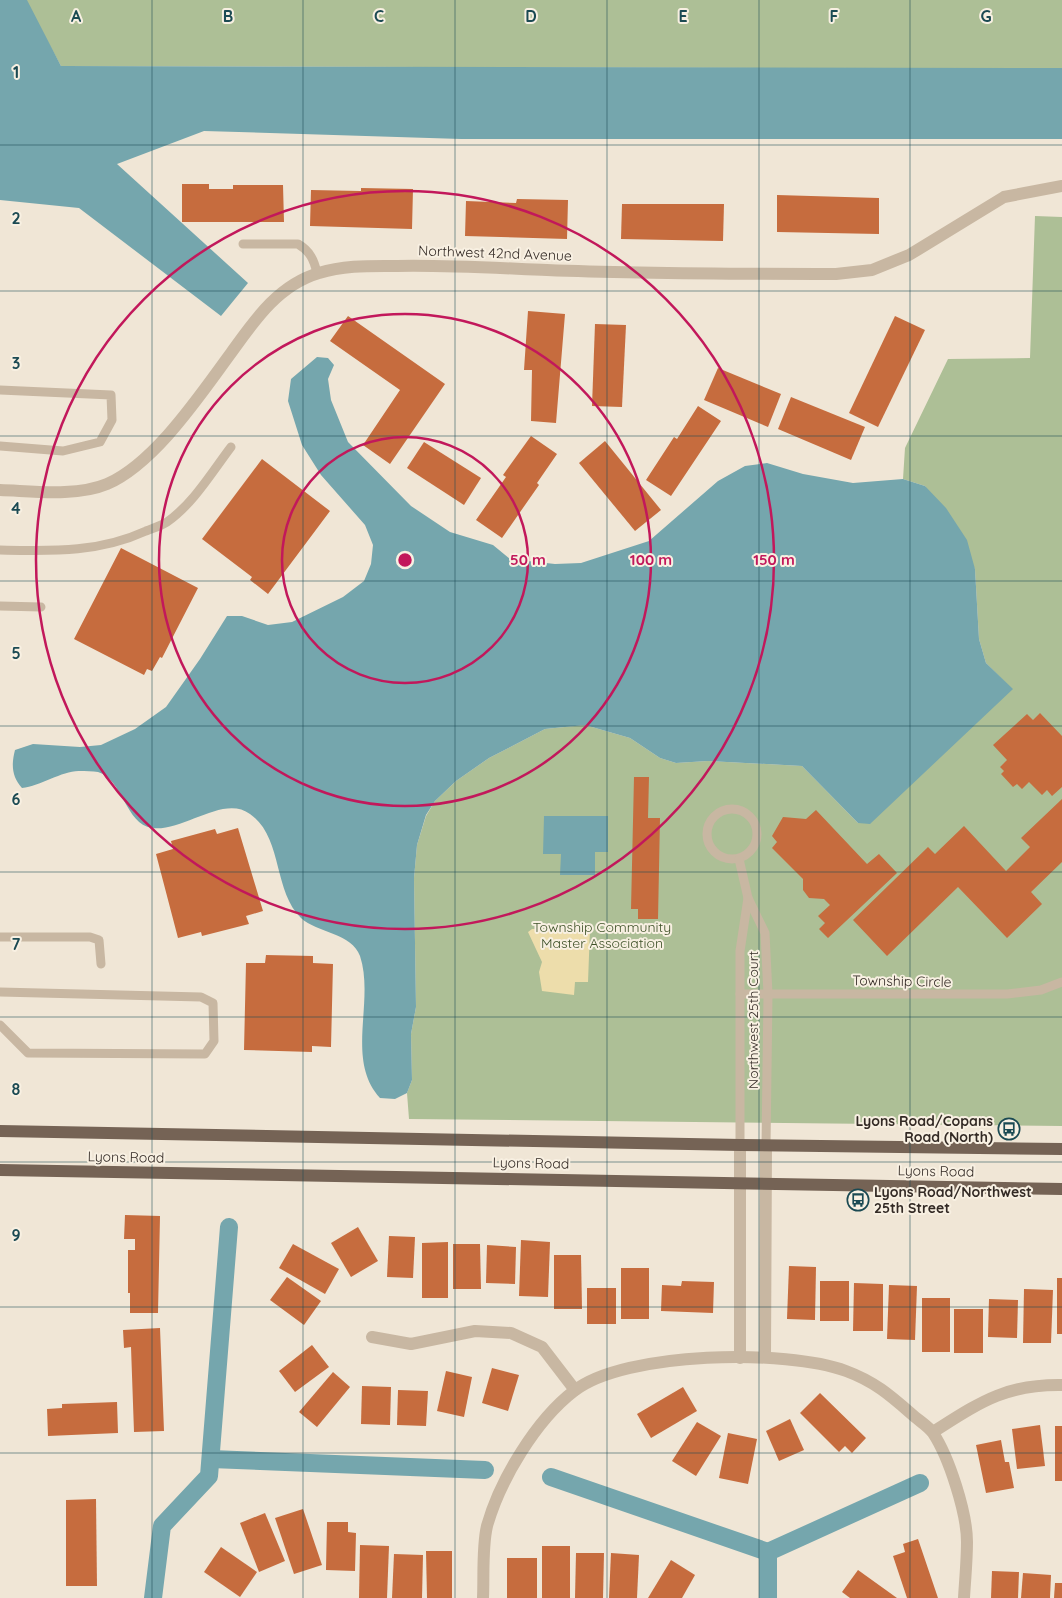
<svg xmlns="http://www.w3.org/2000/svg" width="1062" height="1598" font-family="Quicksand,sans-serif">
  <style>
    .green { fill: #adbf96 }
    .sand { fill: #edddab }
    .water { fill: #75a6ad }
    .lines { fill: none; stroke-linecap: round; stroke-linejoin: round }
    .canal { stroke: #75a6ad; stroke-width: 18 }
    .building { fill: #c66c3e }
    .service { stroke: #c8b7a2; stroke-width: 9 }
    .minor { stroke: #c8b7a2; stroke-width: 12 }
    .primary { stroke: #756355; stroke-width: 12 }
    .grid { fill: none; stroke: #1b4a53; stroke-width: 1; stroke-opacity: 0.55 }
    .ring { fill: none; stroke: #c2185b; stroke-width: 2.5 }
    .labels { text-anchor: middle; stroke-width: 4; stroke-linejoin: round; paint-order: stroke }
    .street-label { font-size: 14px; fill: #332a25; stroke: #f8f0e2 }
    .park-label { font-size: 14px; fill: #3e5128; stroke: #f8f0e2 }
    .poi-label { font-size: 14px; font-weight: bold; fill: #332a25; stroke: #f8f0e2; text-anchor: end }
    .grid-label { font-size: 16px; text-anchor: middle; font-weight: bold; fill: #1b4a53; stroke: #f8f0e2; stroke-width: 4; stroke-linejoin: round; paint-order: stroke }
    .centre { fill: #c2185b; stroke: #f8f0e2; stroke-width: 2.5 }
    .ring-label { font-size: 15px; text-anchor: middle; font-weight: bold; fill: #c2185b; stroke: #f8f0e2; stroke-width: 4; stroke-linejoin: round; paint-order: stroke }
  </style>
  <rect width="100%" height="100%" fill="#f0e6d6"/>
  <g class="green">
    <path d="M25 0H1062V69L61 66Z"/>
    <path d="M1035 216 1062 217V1126L409 1119 407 1093 412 1080 411 1034 416 1007 414 878 417 845 426 816 435 801 456 781 489 758 545 729 585 725 630 738 660 758 676 763 708 761 802 766 858 823 1012 689 986 663 979 639 975 569 925 486 903 479 905 448 948 359 1030 358Z"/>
  </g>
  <path class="sand" d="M532 929H590L588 982H575L574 995 542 991 539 972 542 962 528 932Z"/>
  <g class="water">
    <path d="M0 0H27L61 66 1062 68V139H461L204 131 117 164 248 283 221 316 79 208 0 200Z"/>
    <path d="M317 357 328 358 334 365 328 379 331 400 348 442 411 506 450 532 493 545 510 559 555 564 581 563 649 541 718 481 745 466 767 463 803 474 853 483 903 479 925 486 946 508 967 540 975 569 979 639 986 663 1013 689 870 824 858 823 802 766 708 761 676 763 660 758 630 738 585 725 545 729 489 758 456 781 435 801 426 815 417 845 414 878 416 1007 411 1034 412 1080 407 1093 395 1099 380 1098C345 1060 375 1001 360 956 352 933 317 933 301 918 273 891 283 837 250 814 224 794 183 832 152 828 125 824 123 779 98 772 93 771 85 771 80 771 63 770 41 786 22 788 12 777 11 765 15 750L33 744 80 747 101 745 135 729 166 707 200 659 227 616H242L268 625 292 622 343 597 364 581 371 564 373 545 365 525 321 475 302 445 288 401 291 379Z"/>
    <path d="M544 816H608V852H595V875H560L561 854H543Z"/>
  </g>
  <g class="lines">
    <g class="canal">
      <path d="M211 1459 485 1470"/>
      <path d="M551 1477 768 1552"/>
      <path d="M153 1598 162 1526 209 1476 229 1227"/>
      <path d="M768 1598V1552L920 1483"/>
    </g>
  </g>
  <g class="building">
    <path d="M182 184H209V189H233V185H283L284 222H182Z"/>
    <path d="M361 188 413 189 412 229 310 226 311 190 361 191Z"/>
    <path d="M777 195 879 198V234L777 232Z"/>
    <path d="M517 199 568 200 567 239 465 236 466 201 516 203Z"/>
    <path d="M622 204H724L723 241 621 239Z"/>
    <path d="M528 311 565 314 556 423 531 421 532 370H524Z"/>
    <path d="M348 316 445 384 390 464 363 445 400 390 330 341Z"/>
    <path d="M895 316 925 330 878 427 849 413Z"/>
    <path d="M595 324 626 325 622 407 592 406Z"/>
    <path d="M718 368 781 394 768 427 704 400Z"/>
    <path d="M791 397 865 427 851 460 778 429Z"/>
    <path d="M698 406 721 421 671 496 646 480 674 437 677 439Z"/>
    <path d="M531 436 557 454 537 483 539 485 502 538 476 520 506 477 503 475Z"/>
    <path d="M605 441 661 510 635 531 579 463Z"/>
    <path d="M424 442 481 478 464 505 407 468Z"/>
    <path d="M262 459 330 511 268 594 250 580 252 577 202 539Z"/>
    <path d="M121 548 198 588 162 658 160 657 152 671 147 669 144 675 74 639Z"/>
    <path d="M1040 713 1062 736V787L1052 796 1047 790 1042 795 1029 782 1022 789 1017 784 1013 787 1001 774 1004 771 1000 767 1007 760 993 745 1027 714 1033 720Z"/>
    <path d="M634 777H649L648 818H660L658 919H638V909H631Z"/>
    <path d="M1062 799V862L1031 892 1042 904 1007 938 958 887 887 956 853 920 928 847 935 854 964 826 1006 871 1030 847 1021 838Z"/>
    <path d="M816 810 867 864 879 854 897 873 828 938 819 929 825 923 818 916 830 905 824 899 809 898 803 890V879L772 848 777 842 772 836 783 817 806 819Z"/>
    <path d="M238 828 263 911 246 916 249 924 202 936 201 932 178 938 156 854 173 849 171 841 215 829 217 834Z"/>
    <path d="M266 955 313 956V963L333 964 331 1047 312 1046V1052L244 1050 246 963H265Z"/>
    <path d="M125 1215 160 1216 158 1313H130V1293H128V1250H135V1239H124Z"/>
    <path d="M358 1227 378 1261 351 1277 331 1243Z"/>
    <path d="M389 1236 415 1237 413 1278 387 1277Z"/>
    <path d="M521 1240 550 1242 548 1297 519 1296Z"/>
    <path d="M448 1242V1298H422V1243Z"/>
    <path d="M293 1244 339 1269 325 1294 279 1268Z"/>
    <path d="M453 1244H480L481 1289H453Z"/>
    <path d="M487 1245 516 1247 515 1284 486 1283Z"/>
    <path d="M554 1255H581L582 1309H554Z"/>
    <path d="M789 1266 816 1267 815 1320 787 1319Z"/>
    <rect x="621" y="1268" width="28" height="51"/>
    <path d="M287 1277 321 1301 304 1325 270 1300Z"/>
    <rect x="1057" y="1278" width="5" height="56"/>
    <path d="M682 1281 714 1282 713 1313 661 1311 662 1285 681 1286Z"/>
    <rect x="820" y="1281" width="29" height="40"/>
    <path d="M854 1283 883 1284V1331H853Z"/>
    <path d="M889 1285 917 1286 915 1340 887 1339Z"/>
    <rect x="587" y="1288" width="29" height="36"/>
    <path d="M1024 1289 1053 1290 1051 1343H1023Z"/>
    <rect x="922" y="1298" width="28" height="54"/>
    <path d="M989 1299 1018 1300 1017 1338 988 1337Z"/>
    <rect x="954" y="1309" width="29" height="44"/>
    <path d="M160 1328 164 1431 134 1432 131 1347 124 1348 123 1330Z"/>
    <path d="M312 1345 329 1367 295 1392 279 1371Z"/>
    <path d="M492 1368 519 1375 508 1411 482 1403Z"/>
    <path d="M446 1371 472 1377 464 1417 437 1411Z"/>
    <path d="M333 1372 350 1387 317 1427 299 1412Z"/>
    <path d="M362 1386 391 1387 390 1425 361 1424Z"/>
    <path d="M683 1387 697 1411 651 1438 637 1414Z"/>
    <path d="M398 1390 428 1391 426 1426 397 1425Z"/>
    <path d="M820 1393 866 1438 852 1453 845 1446 839 1452 800 1413Z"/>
    <path d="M117 1402 118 1433 48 1436 47 1409 62 1408V1404Z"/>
    <path d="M790 1419 804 1450 779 1461 766 1431Z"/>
    <path d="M697 1422 721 1436 696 1476 672 1461Z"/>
    <path d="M1040 1425 1045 1466 1017 1469 1012 1429Z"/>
    <rect x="1055" y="1426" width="7" height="55"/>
    <path d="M728 1433 757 1439 748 1484 719 1478Z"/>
    <path d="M1001 1440 1005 1462H1009L1014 1488 986 1493 976 1445Z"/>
    <path d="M96 1499 97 1586H66V1500Z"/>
    <path d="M303 1509 322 1565 294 1574 275 1518Z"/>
    <path d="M265 1513 285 1561 259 1572 240 1523Z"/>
    <path d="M327 1522H348V1532L356 1533 355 1571 326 1570Z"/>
    <path d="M918 1539 938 1598H907L893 1556 905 1552 903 1544Z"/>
    <path d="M360 1545 389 1546 387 1598H359Z"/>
    <rect x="542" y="1546" width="28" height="52"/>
    <path d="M221 1547 257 1572 240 1597 204 1572Z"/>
    <path d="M426 1551H452V1598H427Z"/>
    <path d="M576 1553H604L603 1598H575Z"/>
    <path d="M611 1553 639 1555 637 1598H609Z"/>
    <path d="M394 1554 423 1555 422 1598H392Z"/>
    <rect x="507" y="1558" width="30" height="40"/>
    <path d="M671 1560 695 1575 682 1598H648Z"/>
    <path d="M858 1570 897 1598H850L842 1592Z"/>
    <path d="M992 1571 1019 1572 1018 1598H991Z"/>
    <path d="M1023 1573 1051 1575 1050 1598H1021Z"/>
    <path d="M1055 1583H1062V1598H1054Z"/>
  </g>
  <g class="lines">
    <g class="service">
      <path d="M243 244H298C310 251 314 260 317 273"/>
      <path d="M0 390 111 395 112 420 100 442 63 451 0 446"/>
      <path d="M0 550C52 551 98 553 146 531 153 528 161 526 167 522 193 504 212 472 231 447"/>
      <path d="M0 606 41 607"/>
      <circle cx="732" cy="834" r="25"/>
      <path d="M739 859 748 898 765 933 768 994 766 1146"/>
      <path d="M0 937H90L99 940 101 964"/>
      <path d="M0 992 201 997 213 1003 214 1041 205 1054 28 1053 0 1025"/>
      <path d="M740 994H1007L1041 990 1062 982"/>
      <path d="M740 1145V951L748 898"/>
    </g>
    <g class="minor">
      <path d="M0 490C32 491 76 497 107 484 155 463 200 395 231 353 254 321 278 285 319 273 344 265 371 266 397 266 447 265 497 268 547 270 643 274 740 274 836 274L872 270 909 255 1004 197 1062 186"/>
      <path d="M372 1337 411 1344 475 1331 511 1333 542 1347 575 1390"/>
      <path d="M765 1357 766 1146"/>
      <path d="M740 1358V1145"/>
      <path d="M933 1432C979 1403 1005 1384 1062 1385"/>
      <path d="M483 1598C484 1576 482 1547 487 1526 500 1480 536 1420 574 1391 625 1351 787 1349 846 1371 876 1382 892 1397 915 1417 921 1422 929 1427 933 1433 949 1457 967 1513 967 1542 967 1561 965 1580 964 1598"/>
    </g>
    <g class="primary">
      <path d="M0 1131 740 1145 1062 1149"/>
      <path d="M0 1170 1062 1189"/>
    </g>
  </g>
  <path class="grid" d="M152 0V1598M303 0V1598M455 0V1598M607 0V1598M759 0V1598M910 0V1598M0 145H1062M0 291H1062M0 436H1062M0 581H1062M0 726H1062M0 872H1062M0 1017H1062M0 1162H1062M0 1307H1062M0 1453H1062"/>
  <g class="ring">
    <circle cx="405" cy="560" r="123"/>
    <circle cx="405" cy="560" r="246"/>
    <circle cx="405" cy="560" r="369"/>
  </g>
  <defs>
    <g id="bus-ring" transform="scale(1.125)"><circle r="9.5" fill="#f8f0e2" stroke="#1b4a53" stroke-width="1.5"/><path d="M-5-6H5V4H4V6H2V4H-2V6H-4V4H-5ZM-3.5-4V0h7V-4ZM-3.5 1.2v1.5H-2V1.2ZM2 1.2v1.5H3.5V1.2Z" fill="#1b4a53"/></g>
  </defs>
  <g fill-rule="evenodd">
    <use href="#bus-ring" x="1009" y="1129"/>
    <use href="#bus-ring" x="858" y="1200"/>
  </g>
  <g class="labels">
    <g class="street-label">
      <text transform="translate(495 253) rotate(2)" y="5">Northwest 42nd Avenue</text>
      <text transform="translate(902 981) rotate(1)" y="5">Township Circle</text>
      <text transform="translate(753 1020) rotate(-90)" y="5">Northwest 25th Court</text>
      <text transform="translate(126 1157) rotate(1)" y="5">Lyons Road</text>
      <text transform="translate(531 1163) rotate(1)" y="5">Lyons Road</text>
      <text transform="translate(936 1171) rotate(1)" y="5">Lyons Road</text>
    </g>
    <g class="park-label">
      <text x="602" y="932">Township Community<tspan x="602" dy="16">Master Association</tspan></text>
    </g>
    <g class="poi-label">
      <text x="993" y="1126">Lyons Road/Copans<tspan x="993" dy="16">Road (North)</tspan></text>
      <text x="874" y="1197" text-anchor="start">Lyons Road/Northwest<tspan x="874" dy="16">25th Street</tspan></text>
    </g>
  </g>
  <g class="grid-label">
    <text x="76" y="22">A</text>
    <text x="228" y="22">B</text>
    <text x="379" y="22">C</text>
    <text x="531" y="22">D</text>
    <text x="683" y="22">E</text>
    <text x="834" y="22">F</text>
    <text x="986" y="22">G</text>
    <text x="16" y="78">1</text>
    <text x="16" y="224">2</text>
    <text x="16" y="369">3</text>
    <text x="16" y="514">4</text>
    <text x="16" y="659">5</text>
    <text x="16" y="805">6</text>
    <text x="16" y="950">7</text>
    <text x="16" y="1095">8</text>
    <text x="16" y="1241">9</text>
  </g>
  <circle cx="405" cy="560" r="8" class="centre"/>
  <g class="ring-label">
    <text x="528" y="565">50 m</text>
    <text x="651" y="565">100 m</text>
    <text x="774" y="565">150 m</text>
  </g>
</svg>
